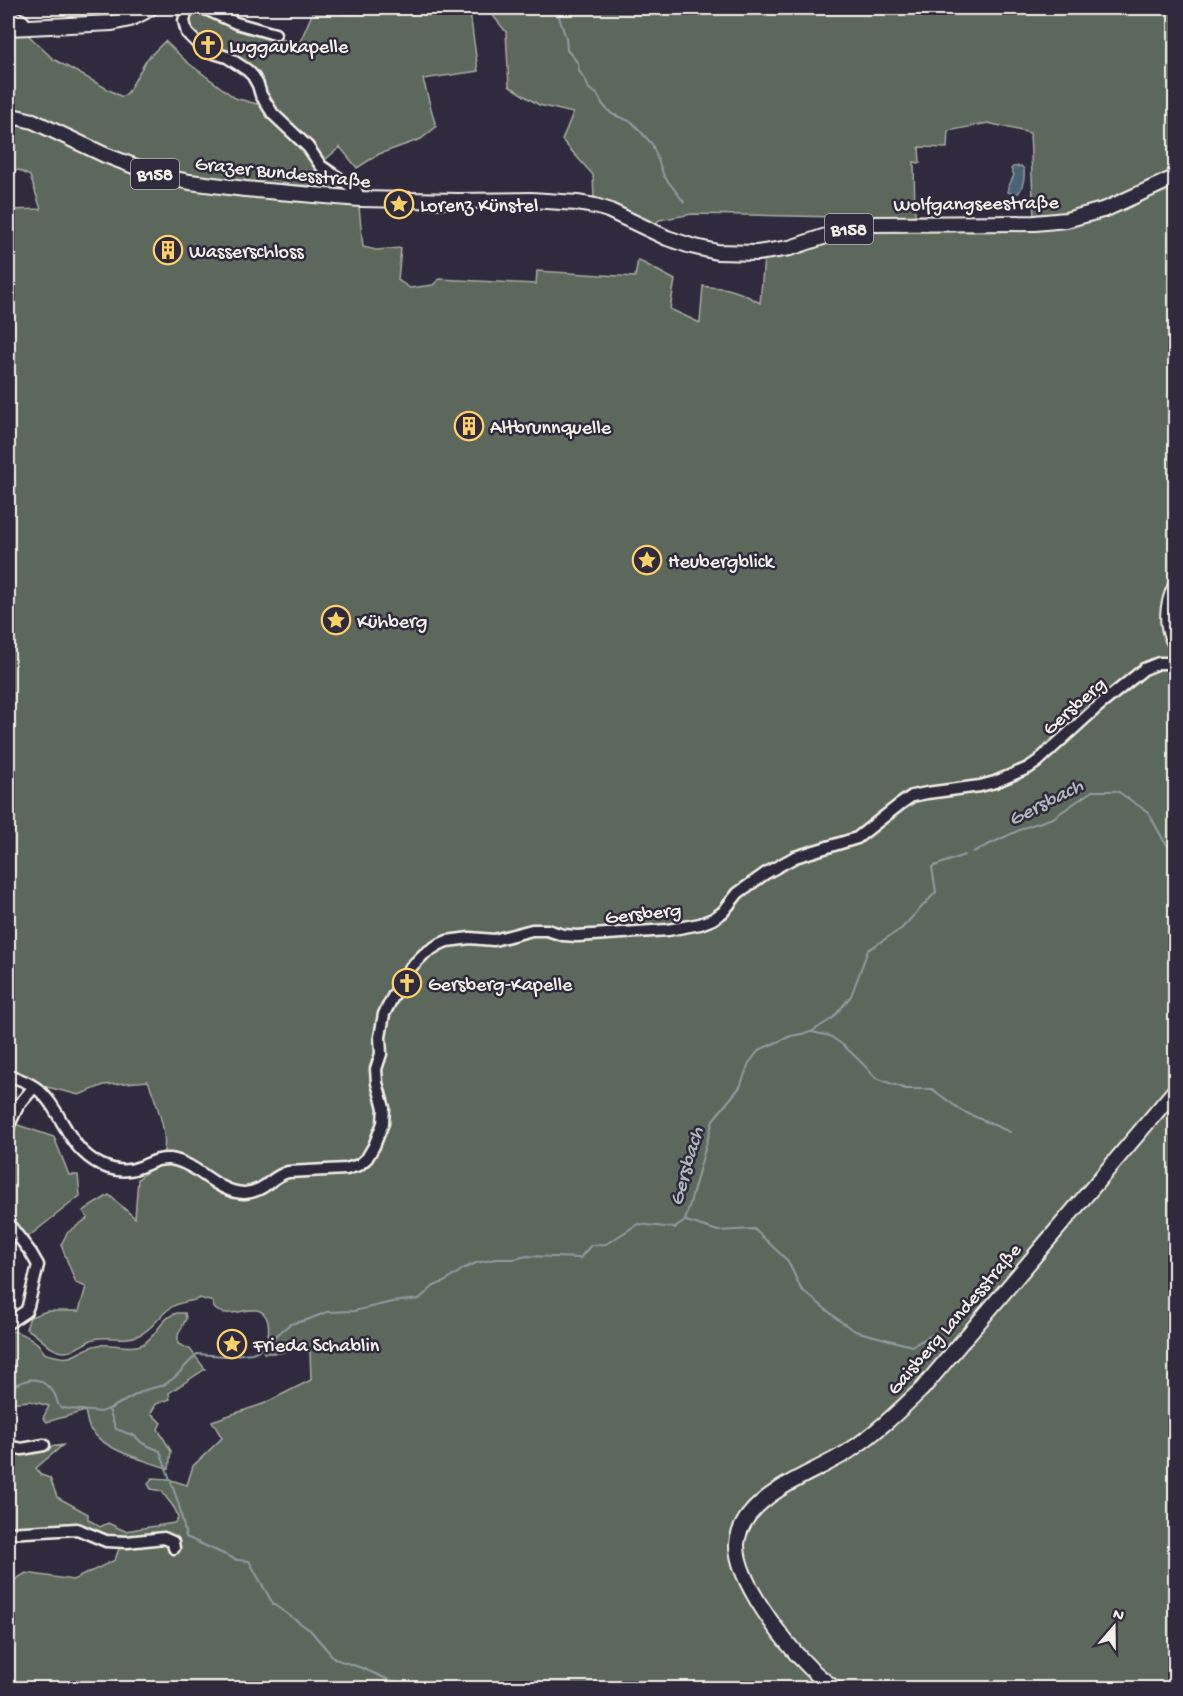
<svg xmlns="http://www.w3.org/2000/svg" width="1183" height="1696" font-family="'Gochi Hand',sans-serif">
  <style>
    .green { fill: #5d685c; stroke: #a8aca2; stroke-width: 1.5; fill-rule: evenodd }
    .water { fill: #4c6474; stroke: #8f9ca2; stroke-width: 1.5 }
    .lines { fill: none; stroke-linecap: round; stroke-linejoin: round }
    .stream { stroke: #8f9ca2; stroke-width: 2 }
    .minor-casing { stroke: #f4f1e8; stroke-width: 15 }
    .major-casing { stroke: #f4f1e8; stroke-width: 18 }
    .minor { stroke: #2f2a3d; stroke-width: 10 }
    .major { stroke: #2f2a3d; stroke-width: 14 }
    .labels { text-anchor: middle; stroke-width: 5; stroke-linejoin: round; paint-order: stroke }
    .shield { fill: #2f2a3d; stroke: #b9b5b5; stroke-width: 1.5 }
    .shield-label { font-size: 18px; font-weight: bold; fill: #f4f1e8 }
    .poi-label { font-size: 20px; fill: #f4f1e8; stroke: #2f2a3d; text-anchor: start }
    .street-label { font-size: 20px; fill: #f4f1e8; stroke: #2f2a3d }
    .water-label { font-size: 21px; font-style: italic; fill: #b1b9ba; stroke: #2f2a3d }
  </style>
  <rect width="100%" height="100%" fill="#2f2a3d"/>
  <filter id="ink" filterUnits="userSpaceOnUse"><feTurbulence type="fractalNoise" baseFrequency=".0167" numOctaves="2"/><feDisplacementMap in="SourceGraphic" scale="12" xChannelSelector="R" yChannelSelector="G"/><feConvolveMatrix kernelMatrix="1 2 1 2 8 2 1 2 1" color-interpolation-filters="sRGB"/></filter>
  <g filter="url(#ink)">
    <g class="green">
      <path d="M189 8H195L235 26 299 44 313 12 302 8H1175V1688H8V1584L26 1573 73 1580 115 1560 122 1540 107 1537 79 1525 30 1526 14 1529 8 1527V1448H42L63 1445 36 1468 41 1475 50 1478 57 1497 88 1514V1519L100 1527 108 1523 125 1531 174 1523 178 1519C177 1507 167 1501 162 1491L151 1489 148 1484 152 1478 168 1479 187 1485 193 1466 222 1438 212 1421 263 1404 311 1380 310 1352 293 1348 280 1353H264L263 1350C267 1340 270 1333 268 1322 261 1295 230 1324 214 1308L213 1302 200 1298C190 1303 182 1300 170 1308 159 1316 152 1330 139 1335 125 1342 108 1335 94 1339 84 1342 75 1352 65 1352 48 1352 40 1334 26 1329L30 1317 47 1311H79L86 1287 76 1283 61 1245 67 1233 88 1218 83 1211 109 1195 135 1218 138 1179C145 1173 154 1167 160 1160 173 1143 155 1099 148 1081L104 1085 79 1095 39 1085 8 1073V210L41 209 30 176 19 170 8 172V121L20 123 158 180 355 203 359 207 363 247 376 250 401 248 398 280 410 288 433 285 439 279 536 284 537 271 635 277 638 260 675 280 670 309 700 323 703 286C711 288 720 287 728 289 740 292 750 297 760 303L765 247 805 238 841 224 838 217 692 214 659 220 654 226 594 198 593 175 562 140 573 113 539 105 509 86 506 32 491 13H470L478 71 423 79 436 127 421 139 379 154 357 168 340 147 318 166 354 192 334 190 318 186 296 185 283 188 211 180 157 169 8 111V32H25L53 59 122 97 128 92 147 59 165 41 187 62 235 98 257 104 260 81 228 54 203 37H195L187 22ZM988 123 1030 133 1034 219 915 215 914 162 920 163 919 147 947 148 948 131Z"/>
      <path d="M8 1098H20L12 1123 54 1137 69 1175H78L80 1196 24 1240 8 1219Z"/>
      <path d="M177 1313H185L186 1319 178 1335V1344L190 1349 205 1369 169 1393 170 1399 156 1404 151 1413 161 1423 158 1429 171 1451 169 1469C145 1460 106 1452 90 1429 87 1424 87 1417 85 1411L47 1422 43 1418 49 1406 30 1401 8 1403V1376L15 1371V1366L8 1356V1330C18 1332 29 1336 37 1343 40 1346 42 1351 46 1354 49 1355 52 1355 55 1356 75 1362 80 1348 98 1345 112 1343 131 1350 143 1344 157 1336 161 1317 177 1313Z"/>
    </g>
    <path class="water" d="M1021 166 1024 169C1025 176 1023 189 1018 193L1013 194 1008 192 1009 186 1014 175 1011 169 1013 167Z"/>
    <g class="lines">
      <g class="stream">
        <path d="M317 8C343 15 353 18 379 8"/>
        <path d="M456 8H471"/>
        <path d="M552 8H561"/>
        <path d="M556 8 566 38 567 50 578 63 579 71 586 81 589 89 597 94 603 105 612 114 632 122 652 144 664 176 684 202"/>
        <path d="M622 8 648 11 658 8"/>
        <path d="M973 852 1026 827 1053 818 1092 791H1117L1148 812 1164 841 1176 854"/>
        <path d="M812 1032 830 1036 843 1045 859 1060 876 1078 906 1089H932L962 1111 1010 1132"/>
        <path d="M686 1221 718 1231 754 1229 788 1261 801 1289 840 1321 855 1331 912 1346 932 1335"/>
        <path d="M8 1388C21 1383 32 1374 45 1384 49 1387 53 1390 55 1395 58 1400 56 1404 61 1408L100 1412 109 1409 145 1390 164 1385 174 1378 197 1354 225 1356 252 1353 259 1350 290 1324 307 1320 327 1312 354 1311 392 1302 419 1299 434 1286 444 1282 463 1269 476 1263 496 1259H514L527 1256 580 1258 591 1245 606 1244 638 1224 675 1228 685 1221 713 1120 740 1087 749 1063 759 1050 791 1036 811 1032 833 1018 851 996 868 950 901 929 936 892 932 867 964 855"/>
        <path d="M109 1410 116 1429 135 1436 142 1443 160 1451 179 1505 186 1537 237 1560 249 1561 273 1604 310 1630 335 1659 362 1668 389 1680 431 1688"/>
      </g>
      <g class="minor-casing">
        <g id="minor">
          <path d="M187 8 184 21 187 33 197 43 208 51 227 57 247 70 253 76 258 85 261 95 273 114 308 147 321 166 356 190 360 199"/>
          <path d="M203 8 236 23 275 34"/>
          <path d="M8 13 23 21 28 27"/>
          <path d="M8 1075C17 1078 28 1082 36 1088 57 1104 64 1133 82 1151 97 1166 119 1176 140 1167 151 1163 158 1158 170 1159 198 1163 217 1193 244 1193 265 1192 270 1177 288 1172L346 1169 359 1165 367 1158 374 1146 383 1123 384 1108 377 1083 376 1069 381 1054 380 1037 384 1014 397 989 411 967 424 954 438 945 447 941 470 938 494 940 532 930H547L563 935 577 936 668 930 700 924 713 919 723 912 738 893 766 873 795 857 857 838 899 805 912 796 927 793 980 786 995 782 1028 768 1037 762 1095 709 1144 669 1159 663H1169L1176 666"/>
          <path d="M8 1127 18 1106 34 1087"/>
          <path d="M8 1223 31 1253 38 1265 28 1306 26 1311 8 1323"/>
          <path d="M8 1446 22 1449 44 1445"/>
          <path d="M8 1533 77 1529 106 1541 127 1542 164 1538 173 1542 174 1548"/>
        </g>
      </g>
      <g class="major-casing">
        <g id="major">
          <path d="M8 28 112 23 130 19 144 12 150 8"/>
          <path d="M8 115 33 121 105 155 160 176 190 182 245 189 360 199 458 201 531 200 577 203 595 206 608 210 667 238 691 246 717 252 757 253 790 248 850 228 872 224 1035 223 1066 220 1106 209 1176 177"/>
          <path d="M1176 585C1167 604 1164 626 1176 645"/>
          <path d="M834 1688C826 1682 817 1675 810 1668 784 1643 736 1580 737 1544 738 1533 743 1523 749 1515 773 1485 818 1471 849 1451 875 1434 899 1411 922 1389L1176 1089"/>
        </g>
      </g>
      <use href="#minor" class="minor"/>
      <use href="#major" class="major"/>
    </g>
  </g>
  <defs>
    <g id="church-ring" transform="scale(1.5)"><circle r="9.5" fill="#2f2a3d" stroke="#ffd166" stroke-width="1.5"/><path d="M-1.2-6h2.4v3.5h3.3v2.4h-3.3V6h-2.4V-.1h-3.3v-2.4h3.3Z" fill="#ffd166"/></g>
    <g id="sight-ring" transform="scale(1.5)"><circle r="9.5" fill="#2f2a3d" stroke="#ffd166" stroke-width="1.5"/><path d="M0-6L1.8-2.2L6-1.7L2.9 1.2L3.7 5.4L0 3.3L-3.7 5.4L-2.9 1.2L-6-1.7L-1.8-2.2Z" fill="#ffd166"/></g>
    <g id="building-ring" transform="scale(1.5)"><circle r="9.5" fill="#2f2a3d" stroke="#ffd166" stroke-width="1.5"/><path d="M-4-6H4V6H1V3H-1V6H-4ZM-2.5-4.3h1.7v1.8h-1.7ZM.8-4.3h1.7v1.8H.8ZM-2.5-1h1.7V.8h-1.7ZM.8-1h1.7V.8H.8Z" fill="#ffd166"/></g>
  </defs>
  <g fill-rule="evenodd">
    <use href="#church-ring" x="208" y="45"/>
    <use href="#sight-ring" x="399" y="204"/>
    <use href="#building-ring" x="168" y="250"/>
    <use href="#building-ring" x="469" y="426"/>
    <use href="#sight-ring" x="647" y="560"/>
    <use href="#sight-ring" x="336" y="620"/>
    <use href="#church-ring" x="407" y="983"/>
    <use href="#sight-ring" x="232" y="1344"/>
  </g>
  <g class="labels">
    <g class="shield">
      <rect x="131" y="159" width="48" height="30" rx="4.5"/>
      <rect x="825" y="214" width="48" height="30" rx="4.5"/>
    </g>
    <g class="shield-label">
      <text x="155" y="180">B158</text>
      <text x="849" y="235">B158</text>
    </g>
    <g class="poi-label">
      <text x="229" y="52">Luggaukapelle</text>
      <text x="420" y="211">Lorenz Künstel</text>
      <text x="189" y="257">Wasserschloss</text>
      <text x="490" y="433">Altbrunnquelle</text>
      <text x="668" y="567">Heubergblick</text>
      <text x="357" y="627">Kühberg</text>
      <text x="428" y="990">Gersberg-Kapelle</text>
      <text x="253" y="1351">Frieda Schablin</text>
    </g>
    <g class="street-label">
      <text transform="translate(283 171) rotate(6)" y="7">Grazer Bundesstraße</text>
      <text transform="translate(976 202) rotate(-1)" y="7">Wolfgangseestraße</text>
      <text transform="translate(1073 705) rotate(-41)" y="7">Gersberg</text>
      <text transform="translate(643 912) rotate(-6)" y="7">Gersberg</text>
      <text transform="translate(953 1318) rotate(-49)" y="7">Gaisberg Landesstraße</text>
    </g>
    <g class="water-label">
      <text transform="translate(1045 801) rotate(-27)" y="7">Gersbach</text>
      <text transform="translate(685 1166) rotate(-74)" y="7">Gersbach</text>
    </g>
  </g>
  <rect width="1183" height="1696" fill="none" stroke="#2f2a3d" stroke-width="30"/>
  <rect x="15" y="15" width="1153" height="1666" fill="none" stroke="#f4f1e8" stroke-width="2" filter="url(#ink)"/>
  <g transform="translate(1114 1627) rotate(20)" stroke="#2f2a3d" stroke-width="4.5" paint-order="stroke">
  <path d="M0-4.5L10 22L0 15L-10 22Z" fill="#f4f1e8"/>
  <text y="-9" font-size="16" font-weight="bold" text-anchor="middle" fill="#f4f1e8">N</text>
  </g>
</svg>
